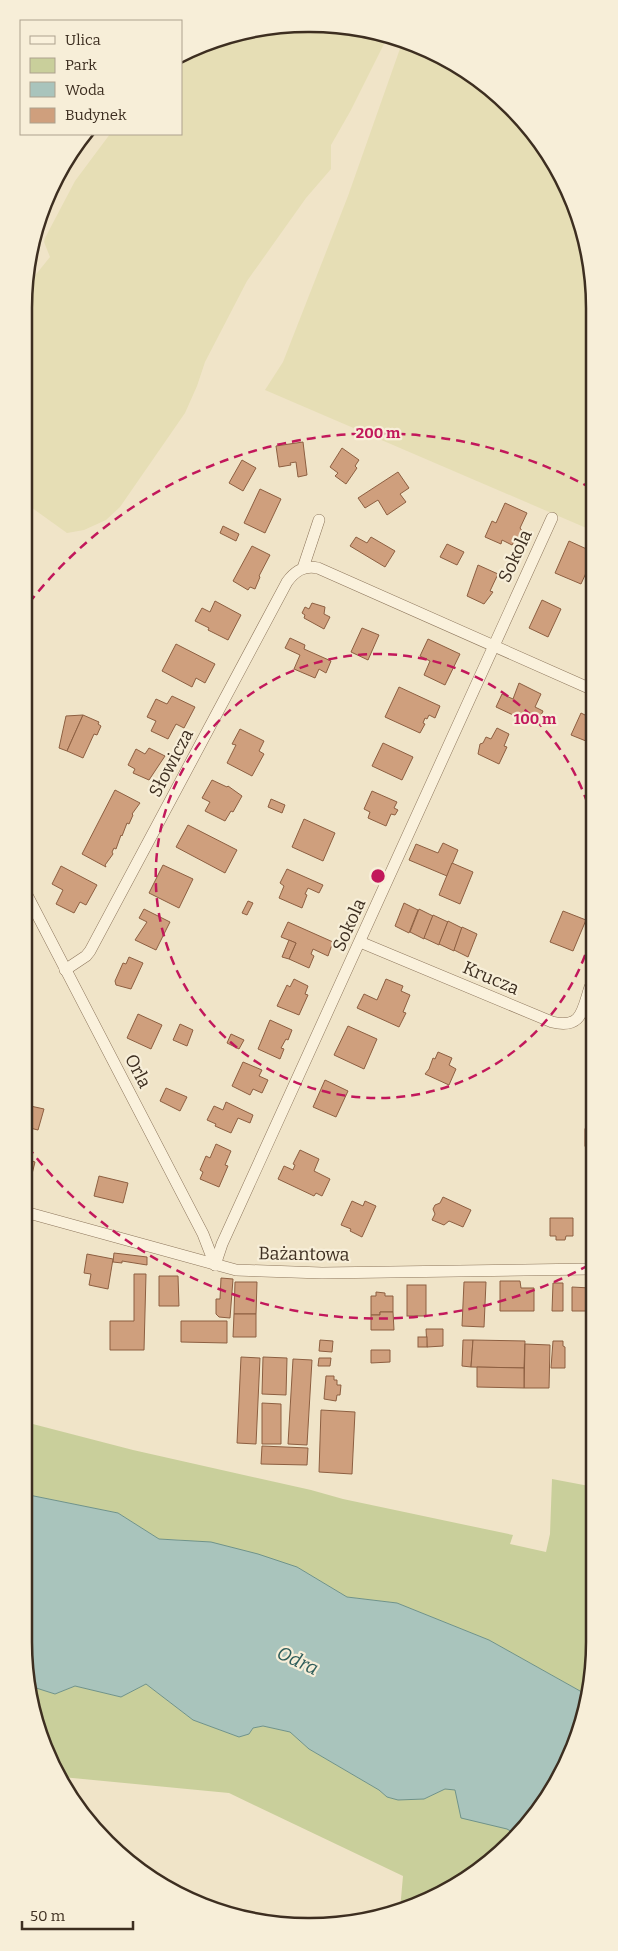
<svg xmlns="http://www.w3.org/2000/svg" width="618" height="1951" font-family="Bitter,serif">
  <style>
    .farmland { fill: #e6deb5 }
    .green { fill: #c9cf9b }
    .water { fill: #a9c4bc; stroke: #6f938a }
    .building { fill: #cf9f7d; stroke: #8d5f41 }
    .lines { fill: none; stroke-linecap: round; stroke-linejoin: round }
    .minor-casing { stroke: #8d765c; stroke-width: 12 }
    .minor { stroke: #faf1dc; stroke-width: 11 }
    .ring { fill: none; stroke: #c2185b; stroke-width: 2.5; stroke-dasharray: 9 6 }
    .labels { text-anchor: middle; stroke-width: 4.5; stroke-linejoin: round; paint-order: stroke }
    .street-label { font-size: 18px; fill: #3d2e20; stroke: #f7eed8 }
    .water-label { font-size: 19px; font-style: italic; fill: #2f5d5a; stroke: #f7eed8 }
    .rim { fill: none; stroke: #3d2e20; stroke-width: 2.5 }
    .centre { fill: #c2185b; stroke: #f7eed8; stroke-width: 2.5 }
    .ring-label { font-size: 15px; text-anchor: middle; font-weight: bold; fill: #c2185b; stroke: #f7eed8; stroke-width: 4.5; stroke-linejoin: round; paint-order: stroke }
  </style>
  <rect width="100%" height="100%" fill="#f0e4c8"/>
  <g class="farmland">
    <path d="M254 29H365L387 38 351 110 331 145V169L306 198 247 281 205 362 197 386 185 413 120 507 106 520 84 530 67 533 28 505 29 283 50 257 44 242 45 238 75 181 110 134H181V59Z"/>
    <path d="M402 43 451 62 523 121 565 183 592 271 591 530 265 390 283 362 348 196Z"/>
  </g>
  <g class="green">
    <path d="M25 1422 133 1450 311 1490 343 1499 513 1535 510 1544 546 1552 550 1534 552 1479 589 1486V1696L489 1640 397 1603 347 1597 297 1567 183 1540 159 1539 118 1513 24 1494Z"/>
    <path d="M146 1684 193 1720 239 1737 249 1734 253 1728 263 1726 290 1732 309 1749 379 1790 387 1797 398 1800 424 1799 445 1789 455 1790 514 1833 468 1879 400 1910 403 1876 229 1793 62 1777 45 1751 33 1687 55 1694 75 1686 121 1697Z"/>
  </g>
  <path class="water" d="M24 1494 118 1513 159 1539 211 1542 258 1554 297 1567 347 1597 397 1603 489 1640 589 1696 546 1801 514 1833 507 1829 461 1818 455 1790 445 1789 424 1799 398 1800 387 1797 379 1790 309 1749 290 1732 263 1726 253 1728 249 1734 239 1737 193 1720 146 1684 121 1697 75 1686 55 1694 33 1687 24 1642Z"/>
  <g class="building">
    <path d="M303 442 307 475 298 477 296 462 290 463 291 465 279 467 276 446Z"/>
    <path d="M342 448 359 460 355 466 357 468 346 484 335 476 338 473 330 467Z"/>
    <path d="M242 460 256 468 243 491 229 483Z"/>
    <path d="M398 472 409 488 400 494 406 502 387 515 378 500 365 508 358 498Z"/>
    <path d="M260 489 281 499 265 533 244 523Z"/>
    <path d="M505 503 527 513 520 528 523 532 521 537 516 538 512 545 502 540 501 544 485 537 492 521 496 523Z"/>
    <path d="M223 526 239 534 236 541 220 533Z"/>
    <path d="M356 537 367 543 371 537 395 551 385 567 350 546Z"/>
    <path d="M569 541 591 551V562L581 584 555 573Z"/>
    <path d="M447 544 464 552 457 565 440 557Z"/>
    <path d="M252 546 270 555 259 576 260 577 255 589 250 587 248 590 233 581Z"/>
    <path d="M478 565 498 574 490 591 493 592 484 604 467 596Z"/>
    <path d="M542 600 561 609 548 637 529 628Z"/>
    <path d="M215 601 241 615 228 640 208 630 209 628 195 621 202 608 210 612Z"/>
    <path d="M312 603 325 607 324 614 330 617 324 629 304 618 305 615 302 613 305 607 309 609Z"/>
    <path d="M362 628 379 635 368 660 351 652Z"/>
    <path d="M290 638 305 645 304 649 331 661 326 673 319 669 315 678 294 669 300 655 285 648Z"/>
    <path d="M428 639 460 654 445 685 424 675 430 661 420 656Z"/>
    <path d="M176 644 215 664 205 683 196 678 192 687 162 671Z"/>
    <path d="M519 683 541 694 535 707 543 711 537 724 529 720 528 722 496 707 502 694 513 699Z"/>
    <path d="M399 687 440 706 435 718 429 715 427 719 425 718 423 723 425 724 420 733 385 717Z"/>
    <path d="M172 696 195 707 184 728 176 724 168 739 151 731 156 721 147 717 156 699 167 704Z"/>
    <path d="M581 713 591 718V731L586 741 571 735Z"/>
    <path d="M83 715 67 751 59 748 66 716Z"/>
    <path d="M83 715 99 722 98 724 101 726 97 735 94 734 83 758 67 751Z"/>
    <path d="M497 728 509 734 504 746 507 747 499 764 478 754 480 744 483 743 486 737 491 739Z"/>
    <path d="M240 729 264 741 259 751 264 754 252 776 227 763 236 745 232 744Z"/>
    <path d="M383 743 413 757 402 780 372 766Z"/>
    <path d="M149 748 165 756 149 780 133 773 135 769 128 765 136 749 145 754Z"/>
    <path d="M212 780 227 787 228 786 242 796 233 812 231 811 225 821 205 811 210 802 202 798Z"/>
    <path d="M115 790 140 803 132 814 133 815 129 824 127 823 122 836 121 835 116 849 114 848 112 852 113 854 105 865 106 867 82 854Z"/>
    <path d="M372 791 397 802 394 808 398 810 395 815 391 814 386 826 368 818 370 812 364 809Z"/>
    <path d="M271 799 285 805 282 813 268 807Z"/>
    <path d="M304 819 335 833 323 861 292 847Z"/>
    <path d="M188 825 237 850 225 873 176 847Z"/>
    <path d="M443 843 458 850 447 876 409 860 416 844 438 853Z"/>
    <path d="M452 863 473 872 460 904 439 895Z"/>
    <path d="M163 865 193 879 179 908 149 893Z"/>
    <path d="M61 866 97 885 86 905 80 902 74 913 56 904 63 890 52 884Z"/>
    <path d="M287 869 323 885 319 893 308 888 305 894 307 895 302 908 279 898 284 886 280 883Z"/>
    <path d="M248 901 253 903 247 915 242 913Z"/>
    <path d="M404 903 418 910 409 933 395 926Z"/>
    <path d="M144 909 170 922 156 950 135 940 147 922 139 918Z"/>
    <path d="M419 909 433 916 424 939 410 932Z"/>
    <path d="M563 911 586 920 573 951 550 942Z"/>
    <path d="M433 915 448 922 439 945 424 938Z"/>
    <path d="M448 921 462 928 454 951 439 944Z"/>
    <path d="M288 922 333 942 328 956 313 949 311 954 314 956 309 968 289 959 296 943 281 937Z"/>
    <path d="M462 927 477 934 468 957 454 950Z"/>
    <path d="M289 940 296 943 289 959 282 957Z"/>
    <path d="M129 957 143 963 131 989 116 985 115 981 123 963 126 964Z"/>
    <path d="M294 979 308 986 305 994 308 995 299 1015 277 1006 287 985 290 987Z"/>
    <path d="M386 979 403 986 401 991 410 995 403 1012 406 1013 399 1027 357 1008 364 994 377 1000Z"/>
    <path d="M138 1014 162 1025 151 1049 127 1038Z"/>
    <path d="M270 1020 292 1030 288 1040 286 1039 281 1048 284 1049 280 1059 258 1049Z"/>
    <path d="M180 1024 193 1030 187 1046 173 1040Z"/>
    <path d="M348 1026 377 1039 364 1069 334 1055Z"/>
    <path d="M231 1034 244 1040 239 1049 227 1043Z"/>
    <path d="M438 1052 452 1058 449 1065 456 1069 449 1085 425 1074 429 1069 433 1058 435 1059Z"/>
    <path d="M243 1062 262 1070 259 1076 268 1080 262 1093 253 1089 250 1095 232 1086Z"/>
    <path d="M325 1080 348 1091 336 1117 313 1107Z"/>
    <path d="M166 1088 187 1097 180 1111 160 1101Z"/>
    <path d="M226 1102 253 1115 250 1123 238 1118 231 1133 215 1126 216 1124 207 1120 214 1106 223 1110Z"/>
    <path d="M26 1105 44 1109 38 1130 26 1127Z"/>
    <rect x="585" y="1129" width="5" height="17"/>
    <path d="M216 1144 231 1151 225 1165 228 1166 219 1187 200 1179 203 1172 200 1170 206 1156 210 1158Z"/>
    <path d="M300 1150 319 1159 314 1171 330 1179 322 1196 316 1193 314 1196 278 1179 284 1166 293 1170 295 1165 293 1164Z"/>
    <path d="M27 1159 35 1162 32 1174 26 1172Z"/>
    <path d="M99 1176 128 1183 123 1203 94 1196Z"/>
    <path d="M443 1197 471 1210 463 1227 449 1221 444 1225 432 1220 435 1214 433 1209 435 1205 440 1203Z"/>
    <path d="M352 1201 363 1206 365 1201 376 1206 362 1237 350 1231 351 1229 341 1225Z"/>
    <path d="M550 1218H573V1236H566L565 1240H556V1236H550Z"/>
    <path d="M114 1253 147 1257V1265L122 1261V1263L113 1262Z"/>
    <path d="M87 1254 113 1259 108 1289 89 1285 91 1274 84 1273Z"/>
    <path d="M134 1274H146L144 1350H110V1321H134Z"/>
    <path d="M159 1276H178L179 1306H159Z"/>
    <path d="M221 1278 233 1279 230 1318 219 1317 216 1314V1299H220Z"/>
    <path d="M500 1281H520L521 1288H534V1311H500Z"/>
    <path d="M235 1282H257L256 1314H234Z"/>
    <path d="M464 1282H486L484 1327 462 1326Z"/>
    <path d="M553 1283H563V1311H552Z"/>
    <rect x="407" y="1285" width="19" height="31"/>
    <path d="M572 1287 590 1288V1311H572Z"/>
    <path d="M376 1292 385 1293V1296H393V1312H380V1315H371V1296H376Z"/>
    <path d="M380 1312H393L394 1330H371V1315H380Z"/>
    <path d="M234 1314H256V1337H233Z"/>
    <path d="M181 1321H227V1343L181 1342Z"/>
    <path d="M426 1329H443V1346L427 1347Z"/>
    <rect x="418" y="1337" width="9" height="10"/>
    <path d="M320 1340 333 1341 332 1352 319 1351Z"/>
    <path d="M463 1340H473L471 1367 462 1366Z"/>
    <path d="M473 1340 525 1341 524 1368 471 1367Z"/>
    <path d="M553 1341H563V1346L565 1347V1368H551Z"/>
    <path d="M525 1344 550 1345 549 1388H524Z"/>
    <path d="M371 1350H390V1362L371 1363Z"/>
    <path d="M241 1357 260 1358 256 1444 237 1443Z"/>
    <path d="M263 1357 287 1358 286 1395 262 1394Z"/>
    <path d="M319 1358H331L330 1366H318Z"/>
    <path d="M293 1359 312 1360 307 1445 288 1444Z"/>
    <path d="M477 1367 524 1368V1388L477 1387Z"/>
    <path d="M326 1376H334V1380H337V1385H341L340 1395H337L336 1401 324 1399Z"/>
    <path d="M262 1403 281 1404V1444H262Z"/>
    <path d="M321 1410 355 1412 352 1474 319 1472Z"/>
    <path d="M262 1446 308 1448 307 1465 261 1464Z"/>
  </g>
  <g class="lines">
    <g class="minor-casing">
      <g id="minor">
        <path d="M303 568 319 520"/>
        <path d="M27 895 203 1234 215 1265"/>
        <path d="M360 942 552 1022C582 1029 582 1011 590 987"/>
        <path d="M65 970 86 956 90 951 287 582C295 571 304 565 318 568L591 689"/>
        <path d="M25 1212 236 1270 322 1273 590 1269"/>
        <path d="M215 1265 222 1244 552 518"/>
      </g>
    </g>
    <use href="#minor" class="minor"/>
  </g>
  <g class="ring">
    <path d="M590 941A222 222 0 1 1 590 811"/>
    <path d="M589 1265A443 443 0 0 1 27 1146M29 603A443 443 0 0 1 589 487"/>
  </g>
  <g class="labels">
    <g class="street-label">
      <text transform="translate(515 556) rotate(-65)" y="6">Sokola</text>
      <text transform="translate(171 763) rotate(-62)" y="6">Słowicza</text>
      <text transform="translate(349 925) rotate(-66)" y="6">Sokola</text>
      <text transform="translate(491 978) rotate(23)" y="6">Krucza</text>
      <text transform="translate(138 1071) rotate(63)" y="6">Orla</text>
      <text transform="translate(304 1254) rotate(1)" y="6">Bażantowa</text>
    </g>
    <g class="water-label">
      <text transform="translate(298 1660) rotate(25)" y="7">Odra</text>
    </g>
  </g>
  <path d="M0 0H618V1951H0ZM308 32H310A276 276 0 0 1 586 308V1642A276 276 0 0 1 310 1918H308A276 276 0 0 1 32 1642V308A276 276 0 0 1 308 32Z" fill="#f7eed8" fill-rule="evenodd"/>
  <path class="rim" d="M308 32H310A276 276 0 0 1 586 308V1642A276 276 0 0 1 310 1918H308A276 276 0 0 1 32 1642V308A276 276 0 0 1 308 32Z"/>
  <circle cx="378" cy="876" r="8" class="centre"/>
  <g class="ring-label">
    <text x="378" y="438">200 m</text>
    <text x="535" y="724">100 m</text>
  </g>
  <rect x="20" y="20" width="162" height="115" fill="#f7eed8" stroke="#ada18e"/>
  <rect x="30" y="36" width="25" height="8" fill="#faf1dc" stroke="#ada18e"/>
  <text x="65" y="45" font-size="15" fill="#3d2e20">Ulica</text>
  <rect x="30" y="58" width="25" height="15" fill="#c9cf9b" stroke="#ada18e"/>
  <text x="65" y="70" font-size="15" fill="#3d2e20">Park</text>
  <rect x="30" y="82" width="25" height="15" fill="#a9c4bc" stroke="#ada18e"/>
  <text x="65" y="95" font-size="15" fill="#3d2e20">Woda</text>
  <rect x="30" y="108" width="25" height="15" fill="#cf9f7d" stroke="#ada18e"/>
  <text x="65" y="120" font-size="15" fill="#3d2e20">Budynek</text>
  <path d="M22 1921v8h111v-8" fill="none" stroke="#3d2e20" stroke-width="2.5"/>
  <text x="30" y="1921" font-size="15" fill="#3d2e20" stroke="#f7eed8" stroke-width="4" paint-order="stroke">50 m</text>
</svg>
